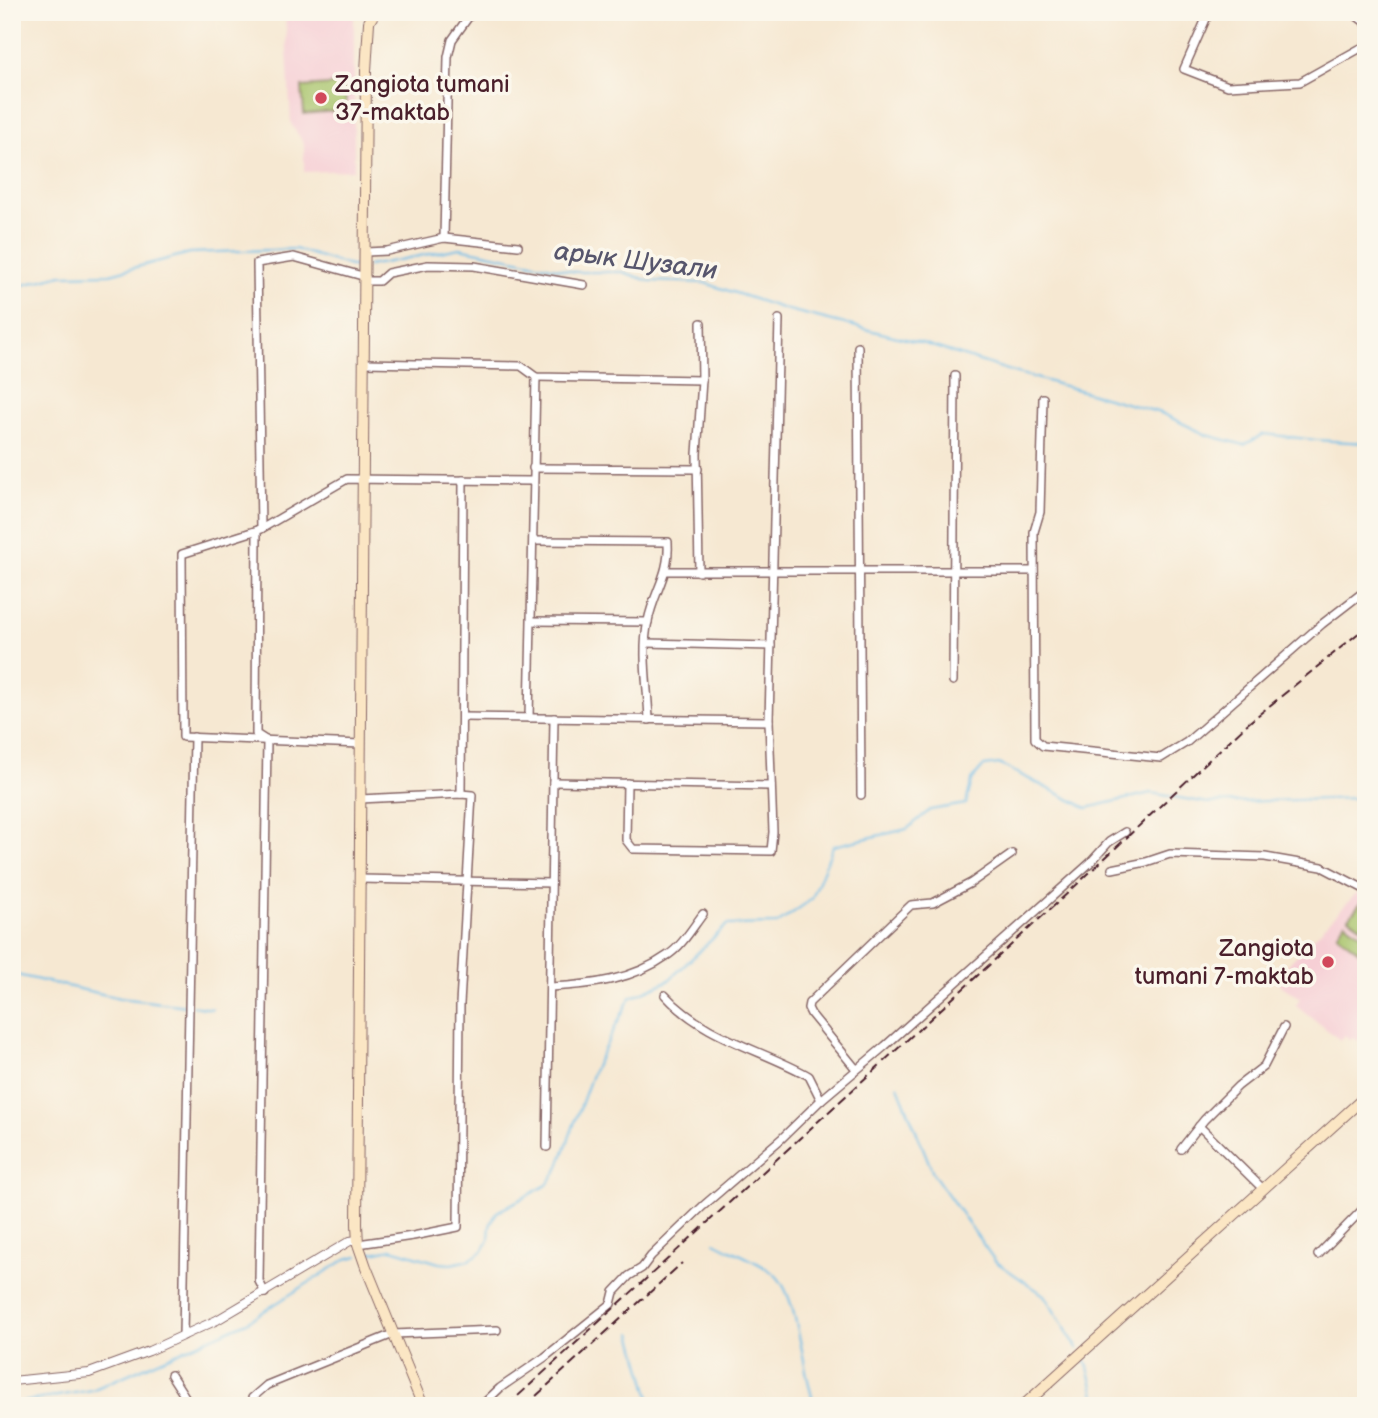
<svg xmlns="http://www.w3.org/2000/svg" width="1378" height="1418" font-family="'Balsamiq Sans',sans-serif">
  <style>
    .built { fill: #f6cfd5 }
    .green { fill: #a6c268; stroke: #78704a; stroke-width: 2 }
    .lines { fill: none; stroke-linecap: round; stroke-linejoin: round }
    .stream { stroke: #6ebde8; stroke-width: 2 }
    .minor-casing { stroke: #866565; stroke-width: 10 }
    .tertiary-casing { stroke: #866565; stroke-width: 10 }
    .secondary-casing { stroke: #866565; stroke-width: 12 }
    .minor { stroke: #fff; stroke-width: 7 }
    .tertiary { stroke: #fff; stroke-width: 8 }
    .secondary { stroke: #fbe6c4; stroke-width: 10 }
    .rail { stroke: #4a1f2b; stroke-width: 2; stroke-dasharray: 10 5; stroke-linecap: butt }
    .poi-dot { fill: #d1495b; stroke: #fbf7ec; stroke-width: 2.5 }
    .labels { text-anchor: middle; stroke-width: 7; stroke-linejoin: round; paint-order: stroke }
    .poi-label { font-size: 24px; fill: #4a1f2b; stroke: #fbf7ec; text-anchor: start }
    .water-label { font-size: 26px; font-style: italic; fill: #57566d; stroke: #fbf7ec }
  </style>
  <rect width="100%" height="100%" fill="#fbf7ec"/>
  <filter id="ink" filterUnits="userSpaceOnUse"><feTurbulence type="fractalNoise" baseFrequency=".0143" numOctaves="2"/><feDisplacementMap in="SourceGraphic" scale="14" xChannelSelector="R" yChannelSelector="G"/><feConvolveMatrix kernelMatrix="1 2 1 2 8 2 1 2 1" color-interpolation-filters="sRGB"/></filter>
  <filter id="wash" filterUnits="userSpaceOnUse"><feTurbulence type="fractalNoise" baseFrequency=".00686" numOctaves="4" result="noise"/><feDisplacementMap in="SourceGraphic" scale="28" xChannelSelector="R" yChannelSelector="G"/><feGaussianBlur stdDeviation="1.57" result="paint"/><feColorMatrix in="noise" values="0 0 0 0 0 0 0 0 0 0 0 0 0 0 0 0 0 1.4 0 .05"/><feComposite in="paint" operator="in"/></filter>
  <g filter="url(#wash)">
    <rect width="100%" height="100%" fill="#f6e8d2"/>
    <g class="built">
      <path d="M285 12H354V170L304 172V143L291 124Z"/>
      <path d="M1357 893 1366 896V1032L1357 1041 1353 1037 1350 1040 1345 1035 1340 1040 1296 1005 1300 998 1273 980Z"/>
    </g>
    <g class="green">
      <path d="M344 84 347 110 304 114 302 87Z"/>
      <path d="M1364 898 1366 899V930L1349 918Z"/>
      <path d="M1345 922 1366 938V944L1360 952 1337 934Z"/>
    </g>
    <g class="lines">
      <g class="stream">
        <path d="M368 266 460 248 576 272H623L649 281 705 283 784 309 922 343 1014 372 1161 413 1207 435 1244 445 1264 434 1316 440 1366 443"/>
        <path d="M12 288 61 275 110 274 190 253 295 249 350 266H359"/>
        <path d="M12 974 120 998 187 1006"/>
        <path d="M192 1006 212 1009"/>
        <path d="M898 1086 934 1175 995 1261 1044 1295 1078 1349"/>
        <path d="M715 1242C733 1252 756 1260 773 1273 799 1293 802 1373 815 1406"/>
        <path d="M367 1254 392 1249 439 1263 451 1264 469 1260 483 1251 489 1239 490 1225 497 1212 547 1185 558 1169 594 1069 630 998 668 981 727 925 777 924 812 899 833 846 907 829 930 810 966 804 972 780 984 766 999 764 1087 808 1151 793 1208 803 1359 798 1366 795"/>
        <path d="M632 1333 652 1406"/>
        <path d="M1083 1357 1088 1367 1098 1406"/>
        <path d="M12 1404 92 1390 247 1322 346 1259 358 1256"/>
      </g>
    </g>
  </g>
  <g filter="url(#ink)">
    <g class="lines">
      <g class="minor-casing">
        <g id="minor">
          <path d="M1209 12 1184 69 1228 86 1300 82 1359 49 1366 48"/>
          <path d="M1351 12 1366 23"/>
          <path d="M444 238 448 57 452 40 472 12"/>
          <path d="M366 252 387 251 444 238 518 246"/>
          <path d="M366 281H379L388 273 428 265 474 266 584 285"/>
          <path d="M858 347 861 795"/>
          <path d="M365 363 521 366 536 377 702 380"/>
          <path d="M1043 398 1040 512 1034 532 1035 739 1043 746 1161 758 1187 742 1322 624 1366 590"/>
          <path d="M533 468 698 469"/>
          <path d="M261 529 257 263 294 257 366 277"/>
          <path d="M257 531 256 734 267 741 259 1281 265 1293"/>
          <path d="M534 541 668 542C670 574 654 591 648 621 641 652 648 688 649 720"/>
          <path d="M666 571H1034"/>
          <path d="M699 572 697 454 702 380 701 323"/>
          <path d="M532 621 648 622"/>
          <path d="M646 643 771 646"/>
          <path d="M953 681 955 376"/>
          <path d="M462 717 769 721"/>
          <path d="M529 718 536 377"/>
          <path d="M361 744 183 737 182 554 261 529 347 479 533 481"/>
          <path d="M553 782 771 786"/>
          <path d="M627 783 626 840 633 849 771 851 773 832 769 721 779 319"/>
          <path d="M461 794 463 480"/>
          <path d="M1112 869 1146 862 1170 854 1265 857 1322 867 1366 890"/>
          <path d="M360 879 551 883"/>
          <path d="M550 987C591 985 633 980 668 955 682 946 693 927 703 914"/>
          <path d="M665 995C704 1038 761 1049 809 1076L821 1100"/>
          <path d="M856 1069 811 1014 808 1008 809 1003 911 905 933 903 971 883 1012 854"/>
          <path d="M1199 1126 1262 1188"/>
          <path d="M547 1147 554 718"/>
          <path d="M1181 1149 1204 1120 1238 1086 1264 1066 1284 1027"/>
          <path d="M358 1244 413 1236 458 1227 460 1004 472 795 461 794 360 799"/>
          <path d="M1318 1255 1366 1206"/>
          <path d="M183 1336 194 737"/>
          <path d="M171 1375 191 1406"/>
          <path d="M249 1406 252 1398 267 1385 393 1334 497 1330"/>
          <path d="M481 1406 500 1388 545 1357 611 1304 614 1292 629 1276 642 1268 651 1256 703 1206 781 1139 821 1100 885 1046 1090 863 1109 842 1125 832"/>
        </g>
      </g>
      <g class="tertiary-casing">
        <path id="tertiary" d="M12 1381 89 1373 149 1351 217 1320 350 1241 357 1240"/>
      </g>
      <g class="secondary-casing">
        <g id="secondary">
          <path d="M375 12 369 22 366 71 357 1224 358 1244 366 1267 423 1406"/>
          <path d="M1023 1406 1366 1096"/>
        </g>
      </g>
      <use href="#minor" class="minor"/>
      <use href="#tertiary" class="tertiary"/>
      <use href="#secondary" class="secondary"/>
      <g class="rail">
        <path d="M507 1406 1070 891 1246 725 1366 627"/>
        <path d="M525 1406 682 1263"/>
      </g>
    </g>
  </g>
  <g class="poi-dot">
    <circle cx="321" cy="98" r="7"/>
    <circle cx="1328" cy="962" r="7"/>
  </g>
  <g class="labels">
    <g class="poi-label">
      <text x="335" y="92">Zangiota tumani<tspan x="335" dy="28">37-maktab</tspan></text>
      <text x="1314" y="956" text-anchor="end">Zangiota<tspan x="1314" dy="28">tumani 7-maktab</tspan></text>
    </g>
    <g class="water-label">
      <text transform="translate(636 260) rotate(7)" y="9">арык Шузали</text>
    </g>
  </g>
  <rect width="1378" height="1418" fill="none" stroke="#fbf7ec" stroke-width="42"/>
</svg>
